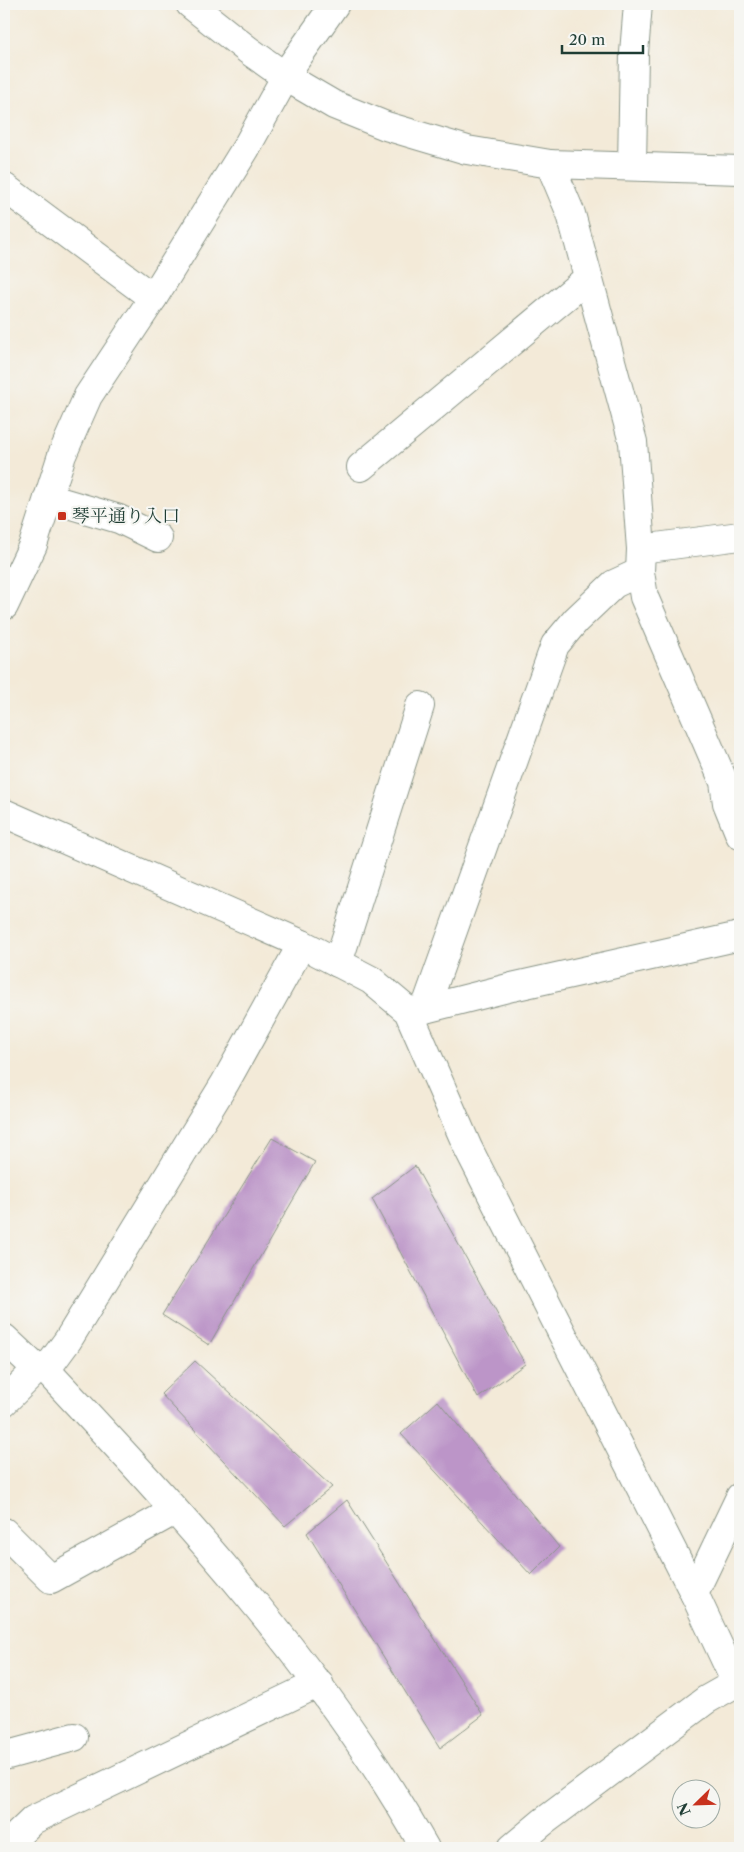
<svg xmlns="http://www.w3.org/2000/svg" width="744" height="1852" font-family="'Libre Caslon Text','Noto Serif JP',serif">
  <style>
    .building { fill: #bc95c8 }
    .lines { fill: none; stroke-linecap: round; stroke-linejoin: round }
    .minor-casing { stroke: #899486; stroke-width: 30 }
    .minor { stroke: #fff; stroke-width: 28 }
    .poi-dot { fill: #c8321e; stroke: #f6f6f2; stroke-width: 2 }
    .labels { text-anchor: middle; stroke-width: 4.5; stroke-linejoin: round; paint-order: stroke }
    .poi-label { font-size: 18px; fill: #1f3d34; stroke: #f6f6f2; text-anchor: start }
  </style>
  <rect width="100%" height="100%" fill="#f6f6f2"/>
  <filter id="ink" filterUnits="userSpaceOnUse"><feTurbulence type="fractalNoise" baseFrequency=".02" numOctaves="2"/><feDisplacementMap in="SourceGraphic" scale="10" xChannelSelector="R" yChannelSelector="G"/><feConvolveMatrix kernelMatrix="1 2 1 2 8 2 1 2 1" color-interpolation-filters="sRGB"/></filter>
  <filter id="wash" filterUnits="userSpaceOnUse"><feTurbulence type="fractalNoise" baseFrequency=".0096" numOctaves="4" result="noise"/><feDisplacementMap in="SourceGraphic" scale="20" xChannelSelector="R" yChannelSelector="G"/><feGaussianBlur stdDeviation="1.12" result="paint"/><feColorMatrix in="noise" values="0 0 0 0 0 0 0 0 0 0 0 0 0 0 0 0 0 1.4 0 .05"/><feComposite in="paint" operator="in"/></filter>
  <g filter="url(#wash)">
    <rect width="100%" height="100%" fill="#f3ead8"/>
    <g id="blocks">
      <g class="building">
        <path d="M272 1138 315 1162 209 1345 162 1315Z"/>
        <path d="M415 1166 525 1364 478 1398 372 1199Z"/>
        <path d="M195 1361 332 1487 285 1526 161 1394Z"/>
        <path d="M438 1401 559 1547 531 1575 401 1434Z"/>
        <path d="M347 1500 483 1715 440 1748 307 1533Z"/>
      </g>
    </g>
  </g>
  <g filter="url(#ink)">
    <use href="#blocks" fill-opacity="0" stroke="#899486" stroke-width="1"/>
    <g class="lines">
      <g class="minor-casing">
        <g id="minor">
          <path d="M190 4 248 50 286 77 334 105 386 126 467 150 550 164 740 170"/>
          <path d="M550 164 571 214 633 442 641 549 640 572 644 597 724 782 727 803 740 835"/>
          <path d="M632 166 634 53 638 4"/>
          <path d="M4 187 153 298"/>
          <path d="M361 467 588 278"/>
          <path d="M48 498 119 519 158 538"/>
          <path d="M641 549 740 536"/>
          <path d="M4 606 33 545 62 455 88 396 153 298 246 148 292 65 335 4"/>
          <path d="M4 813 302 944 371 980 408 1011 468 1148 694 1593 736 1683 740 1686"/>
          <path d="M338 963 420 706"/>
          <path d="M425 1009 555 645 576 620 614 584 640 572"/>
          <path d="M410 1011 425 1009 512 987 740 936"/>
          <path d="M4 1338 37 1369 46 1370C185 1518 325 1670 425 1848"/>
          <path d="M46 1370 68 1340 225 1083 302 944"/>
          <path d="M4 1402 37 1369"/>
          <path d="M4 1532 51 1579 174 1511"/>
          <path d="M694 1593 740 1497"/>
          <path d="M4 1756 74 1737"/>
          <path d="M4 1848 33 1820 319 1683"/>
          <path d="M512 1848 543 1822 706 1700 736 1683"/>
        </g>
      </g>
      <use href="#minor" class="minor"/>
    </g>
  </g>
  <rect class="poi-dot" x="57" y="511" width="10" height="10" rx="2.5"/>
  <g class="labels">
    <g class="poi-label">
      <text x="72" y="522">琴平通り入口</text>
    </g>
  </g>
  <rect width="744" height="1852" fill="none" stroke="#f6f6f2" stroke-width="20"/>
  <g transform="translate(696 1804) rotate(247)"><circle r="24" fill="#f6f6f2" stroke="#a0aca6"/>
  <path d="M0-4L9 19L0 12L-9 19Z" fill="#c8321e"/>
  <text y="-8" font-size="14" font-weight="bold" text-anchor="middle" fill="#1f3d34">N</text>
  </g>
  <path d="M562 45v8h81v-8" fill="none" stroke="#1f3d34" stroke-width="2.5"/>
  <text x="569" y="45" font-size="15" fill="#1f3d34" stroke="#f6f6f2" stroke-width="4" paint-order="stroke">20 m</text>
</svg>
